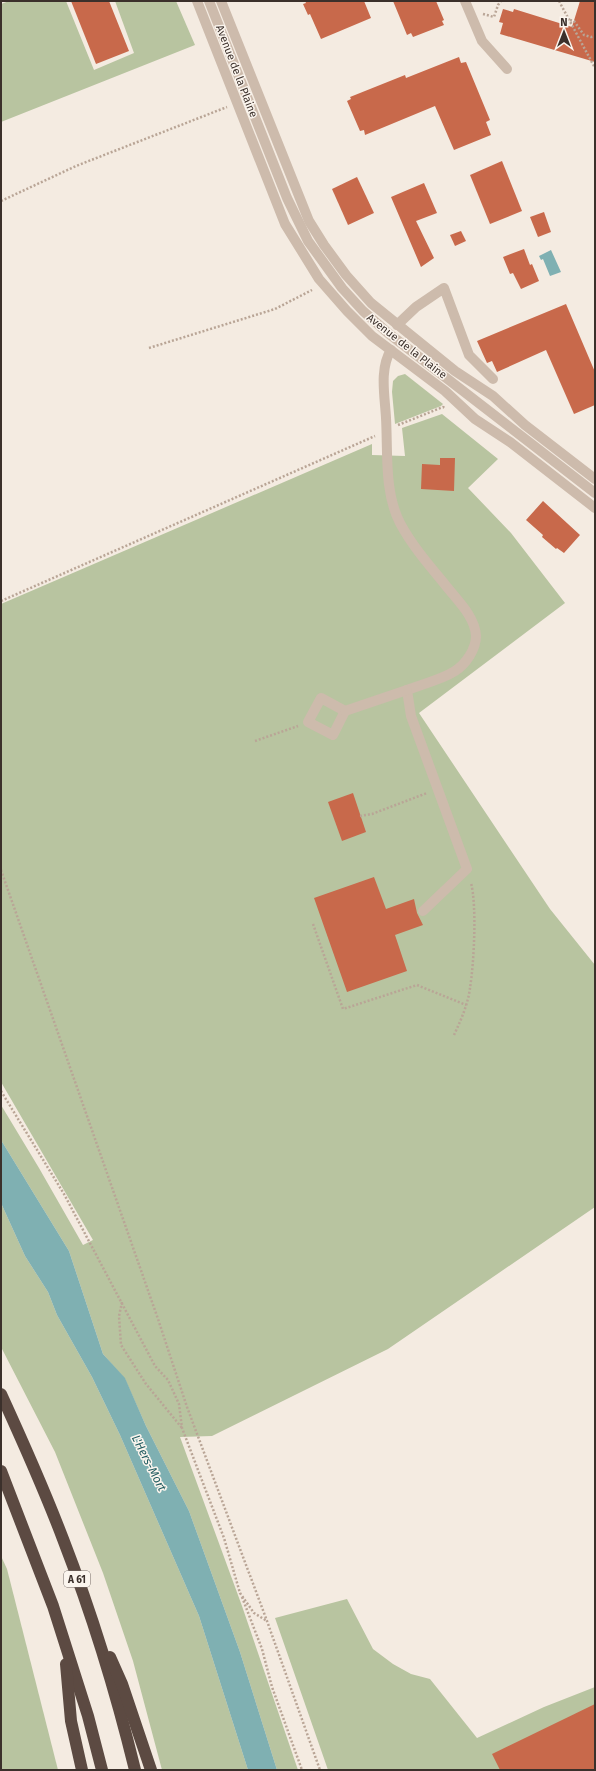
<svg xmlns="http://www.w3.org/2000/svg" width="596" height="1771" font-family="'Fira Sans',sans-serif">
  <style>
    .green { fill: #b8c4a0 }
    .water { fill: #7fb0b2 }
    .building { fill: #c8694b }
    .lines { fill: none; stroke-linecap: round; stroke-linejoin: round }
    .path { stroke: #b9a596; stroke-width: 2.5; stroke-dasharray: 2 2; stroke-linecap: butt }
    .minor { stroke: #cdbbac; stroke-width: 10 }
    .highway { stroke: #5c4a42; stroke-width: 12 }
    .labels { text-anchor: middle; stroke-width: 3; stroke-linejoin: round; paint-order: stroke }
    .shield { fill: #fbf5ee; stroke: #756b66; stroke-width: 1 }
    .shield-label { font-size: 10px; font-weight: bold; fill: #3b302b }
    .street-label { font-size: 11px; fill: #3b302b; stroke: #fbf5ee }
    .water-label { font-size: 12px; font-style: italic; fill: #1f5a5e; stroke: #fbf5ee }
  </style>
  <rect width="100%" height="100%" fill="#f4ebe1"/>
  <g class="green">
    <path d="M9 1H66L94 70 134 53 115 1H176L195 45 1 122V4Z"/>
    <path d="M405 374 443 404 441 406 395 424 392 392 393 381 398 376Z"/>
    <path d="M442 414 498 459 468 488 511 533 565 603 419 713 550 909 595 965V1207L388 1349 212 1436 180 1437 242 1606 298 1770H277L240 1652 189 1511 146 1426 125 1379 103 1354 69 1251 1 1140V1105L39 1168 83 1245 93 1240 1 1082V604L372 444V455L405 456 402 428Z"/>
    <path d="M1 1203 25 1256 48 1292 57 1315 92 1377 120 1435 199 1616 248 1770H162L133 1661 103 1573 55 1452 1 1347Z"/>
    <path d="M1 1556 7 1569 58 1770H1Z"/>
    <path d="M347 1599 373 1649 393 1664 411 1674 430 1679 477 1738 544 1707 595 1687V1770H328L275 1618Z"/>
  </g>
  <g class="water">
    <path d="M551 250 561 272 550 276 543 259 541 260 539 256Z"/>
    <path d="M1 1140 69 1251 103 1354 125 1378 146 1426 189 1511 240 1652 277 1770H248L199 1616 120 1435 92 1377 57 1315 48 1292 25 1256 1 1203Z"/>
  </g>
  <g class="building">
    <path d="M71 1H109L129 51 96 64Z"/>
    <path d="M305 1H364L371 18 321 39 310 14 308 15 303 4 306 3Z"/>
    <path d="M393 1H436L444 20 442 21 444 25 413 37 411 33 407 35Z"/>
    <path d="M580 1H595V62L500 34 503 23 499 22 503 9 513 12 514 9 572 27Z"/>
    <path d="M459 57 461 63 466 62 490 120 486 122 491 135 454 150 435 106 365 135 364 130 360 131 347 101 351 99 350 97 405 75 406 78Z"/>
    <path d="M502 161 522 211 490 224 470 175Z"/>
    <path d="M357 177 374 213 348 225 332 189Z"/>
    <path d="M424 183 437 213 416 221 434 258 421 267 391 197Z"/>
    <path d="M544 212 551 232 538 237 530 217Z"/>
    <path d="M461 231 466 241 455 246 450 235Z"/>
    <path d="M524 249 530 265 532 264 539 281 521 289 513 273 510 274 503 257Z"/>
    <path d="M566 304 595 372V405L574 414 546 350 497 372 492 361 487 363 477 341Z"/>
    <path d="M440 458H455L454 491 421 489 422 464 440 465Z"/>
    <path d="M543 501 580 535 564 553 557 548 556 549 542 537 543 535 526 520Z"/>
    <path d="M353 793 366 832 342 841 328 802Z"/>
    <path d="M374 877 386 909 414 899 417 913 423 925 395 935 407 971 347 992 314 898Z"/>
    <path d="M595 1704V1770H500L492 1754Z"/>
  </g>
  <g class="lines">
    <g class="path">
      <path d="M559 1 595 68"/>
      <path d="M483 14 494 17 498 5 501 1"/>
      <path d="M570 20 574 21 584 35 591 37 595 36"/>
      <path d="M1 201 76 166 227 107"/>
      <path d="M149 348 275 309 312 290"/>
      <path d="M398 425 443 407 445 408"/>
      <path d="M1 601 375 436"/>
      <path d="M255 741 298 726"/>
      <path d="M360 816 372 814 427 793"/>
      <path d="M1 870 158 1319 187 1407 267 1621 320 1770"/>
      <path d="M313 924 343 1009 417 985 466 1005"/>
      <path d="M454 1035C461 1020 468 1004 470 988 474 963 477 906 471 883"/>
      <path d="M1 1091 64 1194 155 1366 168 1380 179 1404 182 1428 224 1538 240 1593 254 1613 267 1621"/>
      <path d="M122 1302 119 1316 121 1345 146 1384 182 1428"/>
      <path d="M242 1597 262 1649 272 1687 302 1770"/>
    </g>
    <g class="minor">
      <path d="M197 1 285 224 319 279 347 311 372 336 445 391 475 419 510 442 595 508"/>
      <path d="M209 1 287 198 308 241 342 288 363 311 388 333 595 493"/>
      <path d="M221 1 309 221 324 245 346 275 371 303 455 371 493 396 525 425 595 479"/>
      <path d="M465 1 482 41 507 69"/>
      <path d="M397 325 416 307 444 288 469 355 493 379"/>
      <path d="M391 350C379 369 385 397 386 418 388 452 384 492 400 523 411 544 428 564 443 582 454 597 475 615 476 636 476 649 466 664 455 671 441 680 422 684 407 690L411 716 467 869 423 911"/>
      <path d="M321 698 345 711 333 735 308 722Z"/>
      <path d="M345 711 407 690"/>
    </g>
    <g class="highway">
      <path d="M1 1394C23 1442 44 1489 63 1539 92 1614 116 1692 135 1770"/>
      <path d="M1 1471 53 1606 88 1716 102 1770"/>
      <path d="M110 1657 122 1684 151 1770"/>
      <path d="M66 1664 71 1721 82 1770"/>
    </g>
  </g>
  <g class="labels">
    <rect class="shield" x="64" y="1571" width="26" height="16" rx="3"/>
    <g class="shield-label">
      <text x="77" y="1583">A 61</text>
    </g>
    <g class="street-label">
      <text transform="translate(237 71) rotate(69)" y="4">Avenue de la Plaine</text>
      <text transform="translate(407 346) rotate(38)" y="4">Avenue de la Plaine</text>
    </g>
    <g class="water-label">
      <text transform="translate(149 1463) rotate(63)" y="4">L'Hers-Mort</text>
    </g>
  </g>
  <rect width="596" height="1771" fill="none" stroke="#3b302b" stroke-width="4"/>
  <g transform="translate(564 32)" stroke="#fbf5ee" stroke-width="3" paint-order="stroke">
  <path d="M0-3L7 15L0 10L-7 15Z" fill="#3b302b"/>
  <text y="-6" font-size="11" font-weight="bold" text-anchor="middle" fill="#3b302b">N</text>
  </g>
</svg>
